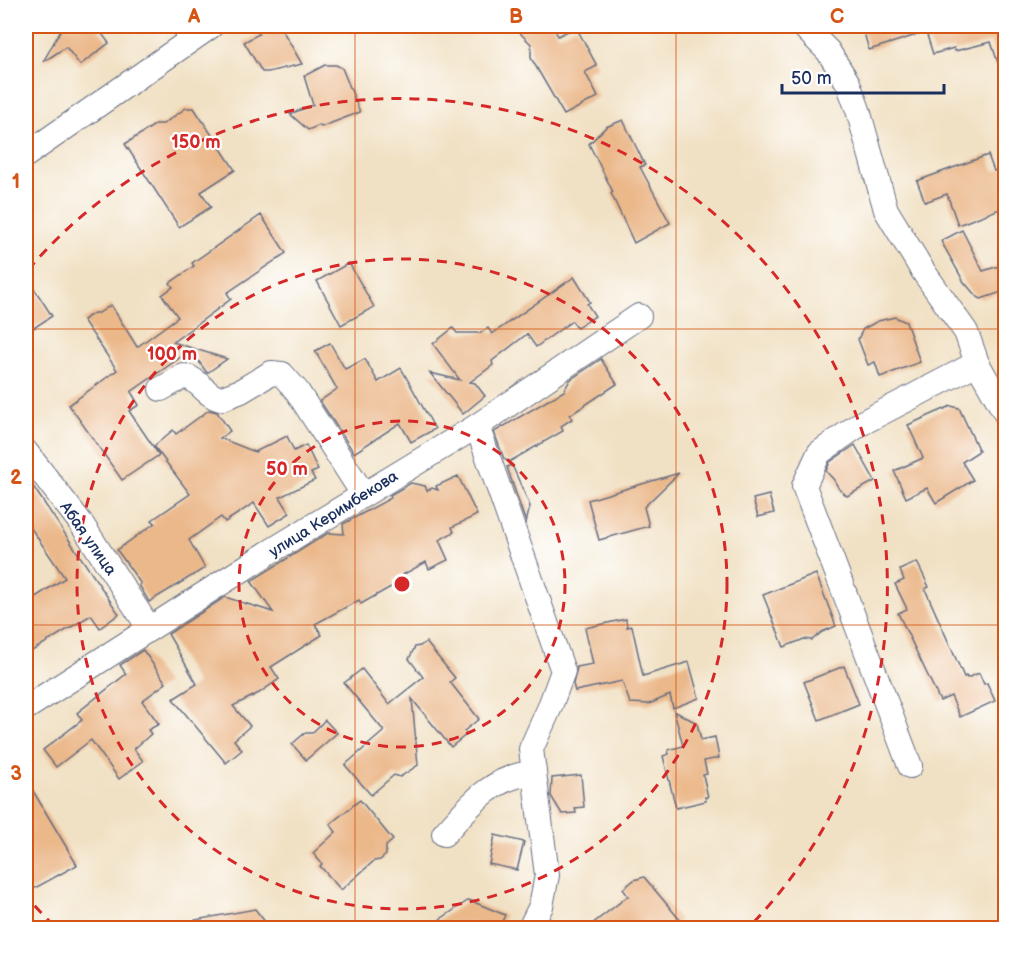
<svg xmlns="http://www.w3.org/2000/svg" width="1031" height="954" font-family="'Balsamiq Sans',sans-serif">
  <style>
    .building { fill: #ebb88a }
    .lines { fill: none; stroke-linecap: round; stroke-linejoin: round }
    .minor-casing { stroke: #666d82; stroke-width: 26 }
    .minor { stroke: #fff; stroke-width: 24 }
    .grid { fill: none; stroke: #d45514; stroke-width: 1.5; stroke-opacity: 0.55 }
    .ring { fill: none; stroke: #d62828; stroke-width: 3; stroke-dasharray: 10 8 }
    .labels { text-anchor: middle; stroke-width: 4.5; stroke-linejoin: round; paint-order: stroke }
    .street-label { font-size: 16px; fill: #1b2f5e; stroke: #fff }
    .centre { fill: #d62828; stroke: #fff; stroke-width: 3 }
    .ring-label { font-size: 18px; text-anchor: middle; font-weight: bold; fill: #d62828; stroke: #fff; stroke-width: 4.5; stroke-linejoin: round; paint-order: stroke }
    .neatline { fill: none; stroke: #d45514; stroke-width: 2 }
    .grid-label { font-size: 20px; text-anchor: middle; font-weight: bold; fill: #d45514 }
  </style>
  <rect width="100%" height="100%" fill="#fff"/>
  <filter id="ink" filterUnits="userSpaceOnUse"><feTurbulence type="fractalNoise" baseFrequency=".0167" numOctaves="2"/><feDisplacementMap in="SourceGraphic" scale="12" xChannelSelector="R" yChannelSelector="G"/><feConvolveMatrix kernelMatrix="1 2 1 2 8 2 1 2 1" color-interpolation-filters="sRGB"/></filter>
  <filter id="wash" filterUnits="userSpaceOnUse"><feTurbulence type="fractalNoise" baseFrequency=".008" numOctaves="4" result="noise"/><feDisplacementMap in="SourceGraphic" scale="24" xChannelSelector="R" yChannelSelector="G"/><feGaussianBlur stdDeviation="1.35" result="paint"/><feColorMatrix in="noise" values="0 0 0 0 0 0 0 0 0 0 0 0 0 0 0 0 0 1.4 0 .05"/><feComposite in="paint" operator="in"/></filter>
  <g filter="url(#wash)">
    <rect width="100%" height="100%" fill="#f1e1c4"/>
    <g id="blocks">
      <g class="building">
        <path d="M63 26H96L109 43 80 65 66 47 43 62Z"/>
        <path d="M256 26H280L302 64 268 72H262L244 42 259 34Z"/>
        <path d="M513 26H553L558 36 576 27 597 66 585 72 598 97 564 115 531 58V44Z"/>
        <path d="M862 26H1005V74L1002 75 991 42 955 51 954 48 933 54 926 32 869 50Z"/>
        <path d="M325 65H336L342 68 360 112 321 127 320 125 308 130 290 114 313 105 304 76Z"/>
        <path d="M186 108H194L235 170 201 192 211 207 179 227 125 144 156 124H163Z"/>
        <path d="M623 120 645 165 640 167 670 223 634 243 611 193 613 192 589 144 606 127Z"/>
        <path d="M988 155 994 171 1005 168V207L958 225 947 194 925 202 917 181Z"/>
        <path d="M261 215 286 253 227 293 231 299 173 342 227 359 207 373 191 350 131 392 139 405 129 411 159 455 122 480 69 405 117 370 83 320 94 313H99L111 305 137 347 178 317 162 295 173 287 170 283 194 266 192 263Z"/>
        <path d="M962 230 983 271 1005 264V291L981 299 976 296 964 282 941 241Z"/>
        <path d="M349 263 374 307 341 325 317 281Z"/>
        <path d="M26 276 52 316 26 333Z"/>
        <path d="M574 277 590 302 587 304 595 316 577 328 572 321 536 347 527 334 492 361 493 365 470 382 475 383 485 396 463 414 430 373 460 380 433 344 453 328 457 333H481L488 328 492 334Z"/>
        <path d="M895 317 906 322 920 362 880 377 875 362 868 365 858 339 863 329 878 321Z"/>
        <path d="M330 343 345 369 365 359 378 382 401 368 435 429 411 442 400 423 354 453 320 401 337 389 315 351Z"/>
        <path d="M601 359 617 384 570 415 572 419 561 426 563 431 509 462 504 459 494 432 564 391 570 380Z"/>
        <path d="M951 406 959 408 979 451 962 462 973 480 936 503 927 488 906 498 894 471 923 458 908 425Z"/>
        <path d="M209 410 217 412 230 431 220 438 255 452 287 436 294 451 306 445 318 470 311 473 315 480 280 497 290 513 269 526 254 503 225 522 221 517 189 540 205 568 149 602 139 585 141 584 117 550 155 523 152 520 190 494 154 446 173 430 176 434Z"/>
        <path d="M855 445 875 481 847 496 839 489 834 480 826 471 830 462Z"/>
        <path d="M512 465 530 506 526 523 507 467Z"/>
        <path d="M679 473 644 507 649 526 599 540 588 500Z"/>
        <path d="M26 476 119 614 100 628 91 615 32 651 26 641V603L65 578 26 521Z"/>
        <path d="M458 476 477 515 452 527 454 532 439 540 448 560 429 569 426 562 393 580 396 584 361 604 359 600 315 624 322 635 271 667 279 679 259 693 233 706 250 726 234 740 242 750 226 763 173 699 197 684 168 634 225 597 273 612 251 581 328 533 344 534 343 524 391 498 390 495 411 483 425 486 427 491 432 488 438 490 436 486Z"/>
        <path d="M769 495 774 513 758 517 753 499Z"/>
        <path d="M917 562 929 587 925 589 964 677 966 676 967 678 979 673 984 684 987 683 995 701 960 717 951 696 940 701 898 613 907 609 895 584 904 580 900 570Z"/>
        <path d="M816 574 836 626 822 632 812 640 804 639 784 647 763 595Z"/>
        <path d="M626 619 627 627 632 626 643 676 689 662 699 698 673 708 670 695 649 704 630 703 622 681 575 691 573 684 577 667 593 664 585 628Z"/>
        <path d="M426 642 455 678 450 682 479 719 464 731 467 734 451 747 412 699 418 765 400 777 394 775 371 795 345 765 384 731 344 683 362 669 389 704 423 677 409 659 415 647 420 646Z"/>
        <path d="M143 650 166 683 142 701 159 724 148 730 151 734 134 749 143 761 119 779 91 740 56 767 43 750 82 720 77 713 126 674 120 665Z"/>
        <path d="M844 666 859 704 819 720 804 682Z"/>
        <path d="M674 711 697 723 701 740 715 737 719 758 704 761 707 774 703 775 708 797H705L706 801 676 808 663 756 669 754 668 750 683 746Z"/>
        <path d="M325 720 337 733 306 760 292 744 305 733H312Z"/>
        <path d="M581 775 584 807 575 808 576 813 562 814 551 796 552 778Z"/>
        <path d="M26 779 77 865 26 893Z"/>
        <path d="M360 800 393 840 386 846V855L380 860 374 861 341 890 320 866 322 864 313 853 336 832 330 824Z"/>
        <path d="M495 835 524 842 517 870 489 864Z"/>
        <path d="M644 877 680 920 670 928H587L628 896 623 889 634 880Z"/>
        <path d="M469 900 505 915 499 928H427Z"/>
        <path d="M255 909 270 928H196L195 920Z"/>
      </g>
    </g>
  </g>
  <g filter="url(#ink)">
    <use href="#blocks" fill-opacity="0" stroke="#666d82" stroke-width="1.5"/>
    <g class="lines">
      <g class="minor-casing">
        <g id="minor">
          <path d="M803 26 828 51 848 83 858 110 886 210 923 271 966 332 977 363 1006 414"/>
          <path d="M26 155 211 26"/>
          <path d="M161 389 184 376C199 379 205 395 220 399L241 391 271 373 282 374 297 391 363 494"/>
          <path d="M477 426 563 671 549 709 531 749 547 875 541 906 530 928"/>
          <path d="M26 452 81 523 149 628"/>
          <path d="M26 708 268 553 477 426 639 316"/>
          <path d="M910 766 804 486 819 453 860 424 977 363"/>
          <path d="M444 834C469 806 494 775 534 773"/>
        </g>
      </g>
      <use href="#minor" class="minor"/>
    </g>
  </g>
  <path class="grid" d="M355 26V928M676 26V928M26 329H1006M26 625H1006"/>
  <g class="ring">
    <circle cx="402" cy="584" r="163"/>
    <circle cx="402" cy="584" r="325"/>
    <path d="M54 926A488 488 0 0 1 28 898M28 270A488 488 0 1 1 750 926"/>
  </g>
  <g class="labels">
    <g class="street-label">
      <text transform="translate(333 513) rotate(-32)" y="6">улица Керимбекова</text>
      <text transform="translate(89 538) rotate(55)" y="6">Абая улица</text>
    </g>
  </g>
  <circle cx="402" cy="584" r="9" class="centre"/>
  <g class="ring-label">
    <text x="196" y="148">150 m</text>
    <text x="172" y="360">100 m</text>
    <text x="287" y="475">50 m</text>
  </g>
  <rect width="1031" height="954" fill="none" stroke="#fff" stroke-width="66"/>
  <path d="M782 84v9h162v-9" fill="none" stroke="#1b2f5e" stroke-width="3"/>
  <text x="791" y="84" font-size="18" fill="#1b2f5e" stroke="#ffffff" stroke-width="4.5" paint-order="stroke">50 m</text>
  <rect x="33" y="33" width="965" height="888" class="neatline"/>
  <g class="grid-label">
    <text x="194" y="23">A</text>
    <text x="516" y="23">B</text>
    <text x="837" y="23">C</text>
    <text x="16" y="188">1</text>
    <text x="16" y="484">2</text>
    <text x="16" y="780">3</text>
  </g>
</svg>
